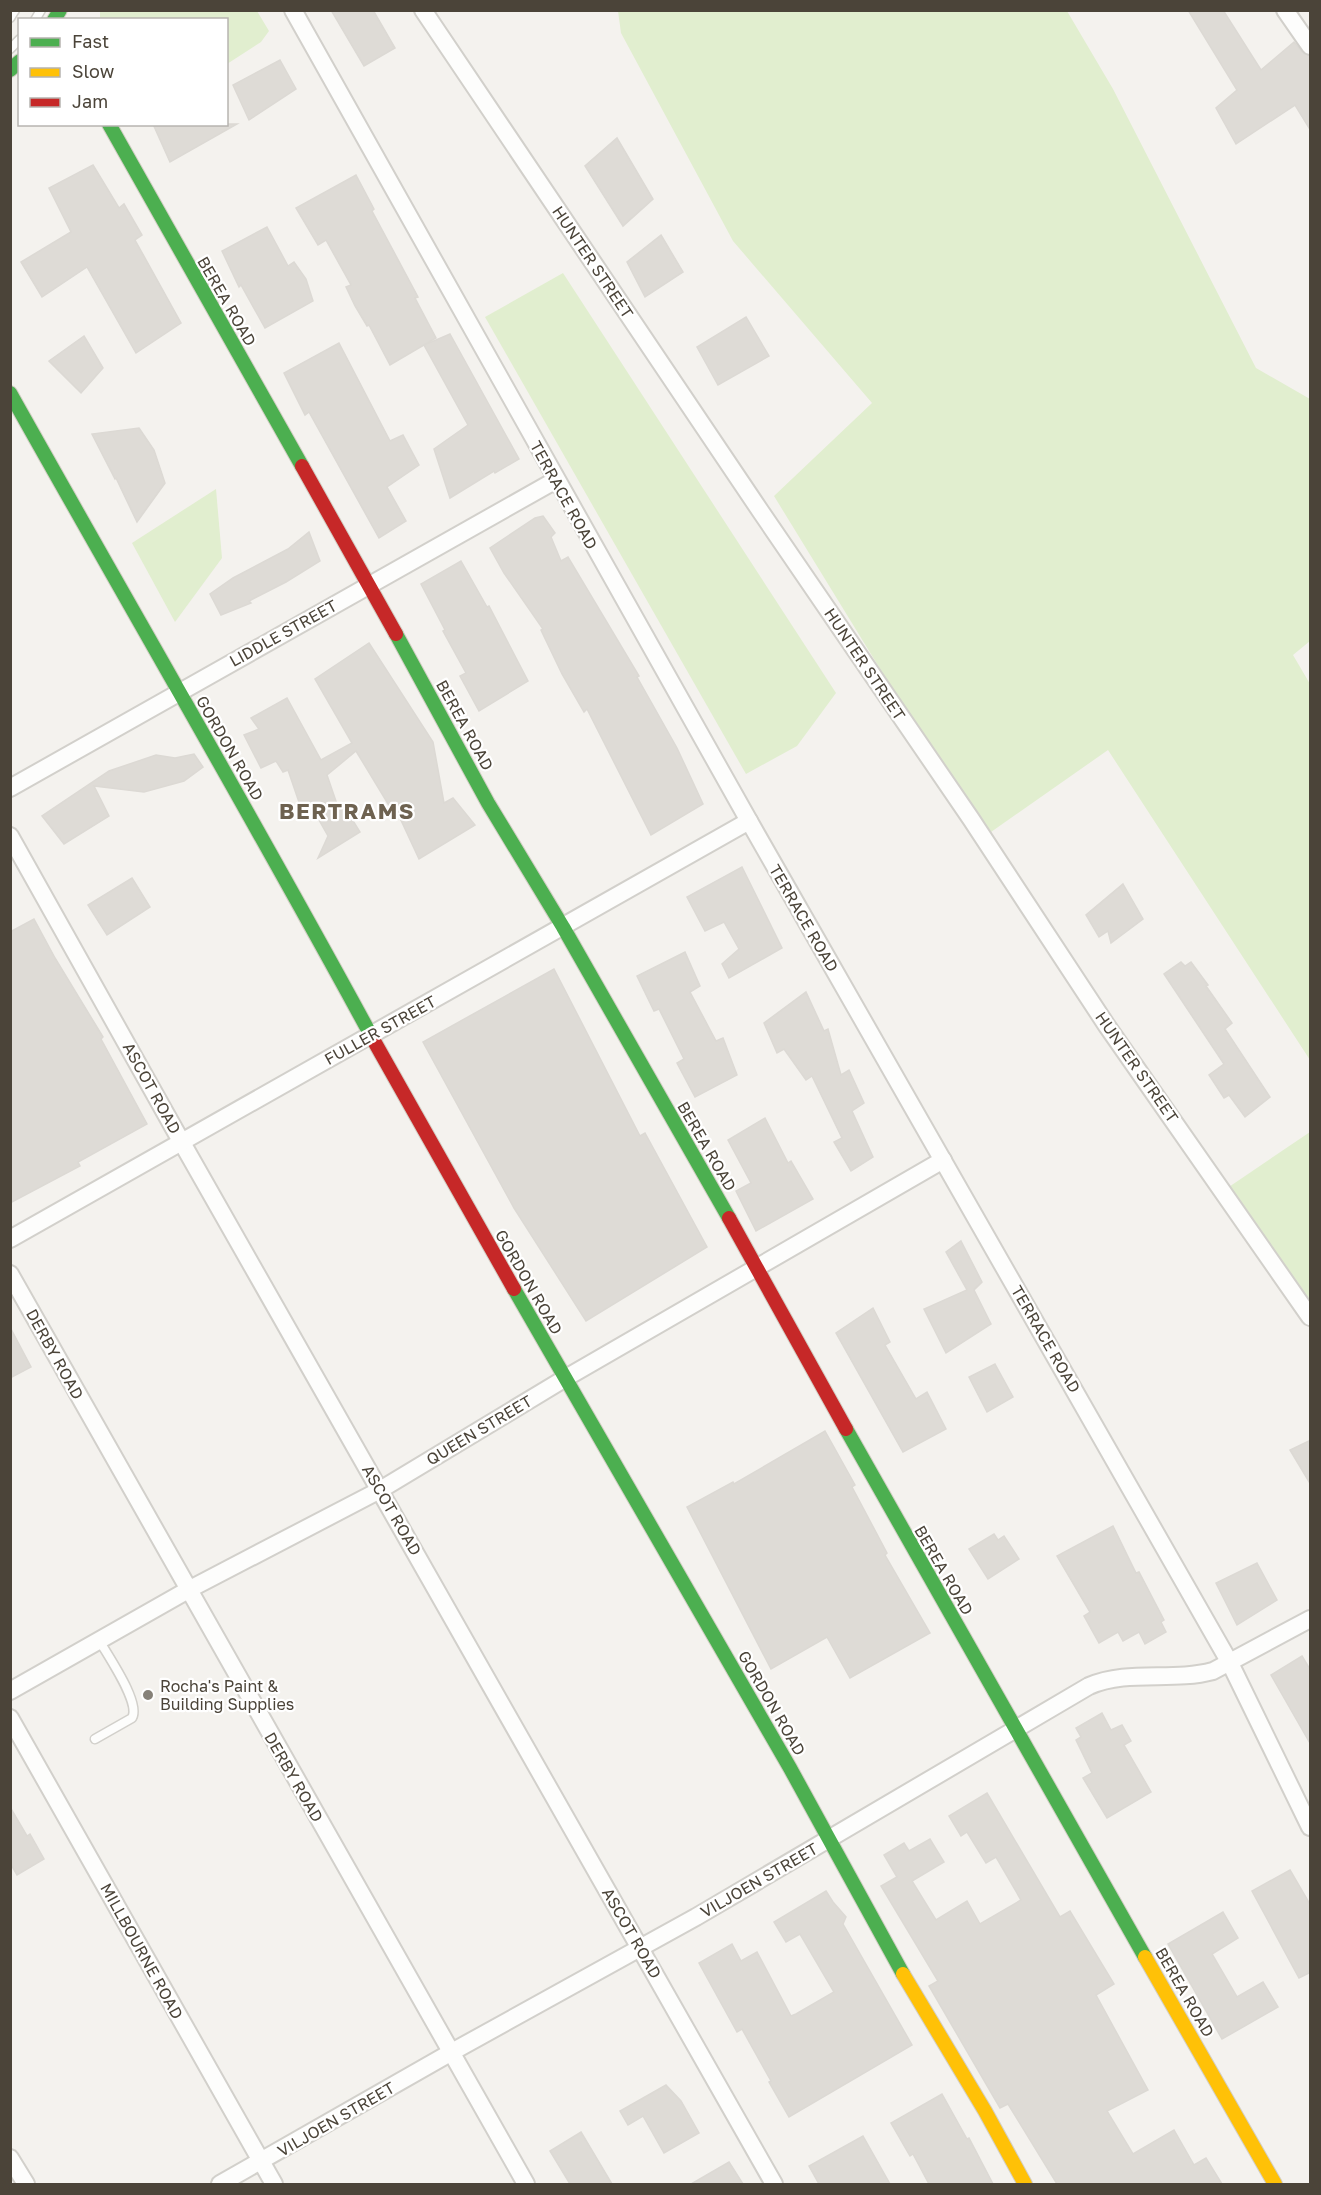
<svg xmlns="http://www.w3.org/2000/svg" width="1321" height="2195" font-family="'Golos Text',sans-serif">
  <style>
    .green { fill: #e1eecf }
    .building { fill: #dedbd6; stroke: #dcd9d4; stroke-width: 1.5 }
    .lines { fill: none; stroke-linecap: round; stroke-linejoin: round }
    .lane-casing { stroke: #d2d0cb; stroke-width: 11 }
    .street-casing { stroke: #d2d0cb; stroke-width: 20 }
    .fast-casing { stroke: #d3cfc5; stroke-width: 16 }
    .slow-casing { stroke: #d3cfc5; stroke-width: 16 }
    .jam-casing { stroke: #d3cfc5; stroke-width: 16 }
    .lane { stroke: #fdfdfc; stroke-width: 8 }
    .street { stroke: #fdfdfc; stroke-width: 16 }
    .fast { stroke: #4caf50; stroke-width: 14 }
    .slow { stroke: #ffc107; stroke-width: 14 }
    .jam { stroke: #c62828; stroke-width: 14 }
    .poi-dot { fill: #868178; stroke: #fff; stroke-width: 2 }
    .labels { text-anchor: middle; stroke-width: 4.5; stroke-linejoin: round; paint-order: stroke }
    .street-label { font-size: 16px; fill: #4b4439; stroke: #fff }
    .poi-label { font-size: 16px; fill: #4b4439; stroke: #fff; text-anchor: start }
    .district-label { font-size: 22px; font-weight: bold; letter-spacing: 1.5px; fill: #6e6250; stroke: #fff }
  </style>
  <rect width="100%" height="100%" fill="#f4f2ee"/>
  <g class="green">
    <path d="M100 11H257L269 31 261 42 227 64 226 20 100 19Z"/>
    <path d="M618 11H1067L1113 89 1256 368 1310 399V641L1293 655 1310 684V1060L1108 750 991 832 909 716 774 496 872 403 733 241 621 33Z"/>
    <path d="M563 273 836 693 797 746 746 774 485 317Z"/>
    <path d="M216 489 222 558 175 622 132 543Z"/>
    <path d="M1310 1132V1317L1220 1193Z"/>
  </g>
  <g class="building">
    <path d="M331 10H373L395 48 364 66Z"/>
    <path d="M1188 10H1223L1261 70 1294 42 1302 52 1311 56V131L1295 105 1236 144 1216 108 1237 90Z"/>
    <path d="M280 60 296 89 249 120 233 85Z"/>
    <path d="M153 124H237L170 162Z"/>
    <path d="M617 138 653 199 623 226 585 166Z"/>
    <path d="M93 165 119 208 124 204 142 235 135 240 181 323 136 353 87 267 42 297 21 262 71 232 49 188Z"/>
    <path d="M356 175 374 209 372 211 418 297 415 298 436 338 390 365 369 325 367 326 355 306 346 287 351 285 326 240 318 245 296 208Z"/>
    <path d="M267 227 288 266 294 262 306 279 313 301 265 328 241 285 239 287 222 251Z"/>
    <path d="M661 235 683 272 645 297 627 262Z"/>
    <path d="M746 317 769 356 718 385 697 347Z"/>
    <path d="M450 334 519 459 495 473 494 471 450 498 434 449 468 425 424 345Z"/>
    <path d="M84 336 103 368 81 393 49 361Z"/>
    <path d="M339 343 390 441 403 435 419 465 387 487 406 521 379 538 309 412 305 415 284 373Z"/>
    <path d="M139 428 154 450 165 483 137 522 116 478 115 479 92 434Z"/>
    <path d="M543 516 555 533 551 537 561 561 568 557 639 676 637 677 677 748 703 804 651 835 587 709 584 712 562 674 541 630 543 629 504 573 490 548 535 518Z"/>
    <path d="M309 532 320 561 286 582 249 601 251 603 221 615 210 594 233 578 288 549Z"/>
    <path d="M461 561 487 607 489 606 528 681 479 711 460 676 466 673 443 631 445 630 421 584Z"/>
    <path d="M369 643 433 742 444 803 453 798 475 825 419 859 399 816 396 817 356 751 327 775 339 810 344 806 360 832 318 858 328 836 311 806 302 811 288 770 283 772 276 761 261 768 244 735 259 729 251 718 287 698 321 760 352 743 315 679Z"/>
    <path d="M194 754 203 767 184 781 144 792 94 786 109 816 64 844 42 816 109 771 156 755 175 758Z"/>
    <path d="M742 867 782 948 729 978 722 964 739 949 724 922 705 931 687 897Z"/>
    <path d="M132 878 150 907 107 935 88 905Z"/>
    <path d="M1123 884 1143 919 1111 943 1108 931 1099 937 1086 915Z"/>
    <path d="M34 919 55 958 103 1037 101 1039 147 1124 78 1162 80 1166 10 1203V932Z"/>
    <path d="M685 952 700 986 690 992 716 1041 723 1038 737 1075 695 1097 677 1063 684 1059 659 1009 654 1011 637 976Z"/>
    <path d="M1181 962 1185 966 1191 962 1208 985 1206 986 1232 1023 1225 1029 1270 1097 1245 1117 1229 1095 1224 1098 1209 1075 1224 1064 1164 974Z"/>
    <path d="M554 969 640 1136 645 1133 707 1247 586 1321 514 1208 423 1042Z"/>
    <path d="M806 992 824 1031 828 1029 841 1075 849 1070 864 1103 852 1111 873 1157 851 1171 834 1142 842 1138 812 1076 806 1080 784 1049 777 1053 764 1023Z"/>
    <path d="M765 1118 788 1163 791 1161 813 1199 756 1231 736 1191 751 1183 728 1140Z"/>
    <path d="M961 1241 982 1282 974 1290 991 1324 946 1353 924 1309 967 1290 946 1252Z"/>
    <path d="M873 1308 890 1342 885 1345 916 1399 927 1392 946 1429 903 1452 836 1333Z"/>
    <path d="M10 1327 31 1367 10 1378Z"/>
    <path d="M995 1364 1013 1397 987 1412 969 1377Z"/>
    <path d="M825 1431 855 1485 852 1487 887 1553 885 1555 930 1633 850 1678 827 1637 771 1669 687 1507 733 1482 734 1484Z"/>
    <path d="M1311 1440V1485L1290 1450Z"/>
    <path d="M1113 1526 1136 1573 1139 1572 1164 1620 1161 1622 1166 1632 1145 1644 1139 1632 1123 1641 1118 1632 1099 1643 1084 1616 1090 1612 1057 1556Z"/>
    <path d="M994 1534 998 1540 1004 1536 1019 1559 988 1579 969 1549Z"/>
    <path d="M1257 1563 1277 1600 1237 1625 1216 1583Z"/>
    <path d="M1302 1656 1311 1671V1745L1271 1675Z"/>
    <path d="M1102 1713 1111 1730 1122 1725 1131 1741 1124 1745 1151 1792 1107 1818 1083 1778 1092 1773 1076 1740 1081 1737 1076 1728Z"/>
    <path d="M987 1793 1060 1917 1070 1911 1114 1984 1096 1995 1148 2090 1107 2111 1133 2154 1174 2130 1194 2165 1206 2158 1222 2184H1057L1008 2104 1000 2108 929 1986 938 1981 881 1886 897 1877 884 1855 904 1843 909 1851 930 1839 944 1862 912 1881 936 1920 967 1901 980 1924 1021 1900 996 1857 986 1863 967 1832 961 1836 949 1816Z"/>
    <path d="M10 1807 27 1836 30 1834 44 1859 17 1875 10 1863Z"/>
    <path d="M1290 1870 1311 1906V1972L1299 1978 1252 1891Z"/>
    <path d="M826 1891 833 1902 846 1917 843 1924 912 2045 789 2117 769 2082 771 2081 742 2029 737 2032 699 1963 732 1944 741 1961 757 1952 791 2016 796 2014 834 1992 800 1934 786 1942 774 1922Z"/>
    <path d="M1223 1912 1238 1938 1212 1954 1237 1997 1263 1982 1278 2007 1222 2039 1168 1944Z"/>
    <path d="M666 2085 681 2101 699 2133 664 2153 643 2116 628 2125 620 2111Z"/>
    <path d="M942 2094 967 2139 969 2138 993 2184H929L913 2154 910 2156 891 2123Z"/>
    <path d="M581 2132 612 2184H570L550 2151Z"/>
    <path d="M863 2136 890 2184H819L809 2166Z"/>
    <path d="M729 2162 743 2184H691Z"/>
  </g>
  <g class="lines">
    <g class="lane-casing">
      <g id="lane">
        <path d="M10 18 15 10"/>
        <path d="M35 20 41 10"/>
        <path d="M10 49 20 39"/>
        <path d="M95 1739 132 1718C141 1703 108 1656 99 1640"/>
      </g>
    </g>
    <g class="street-casing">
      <g id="street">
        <path d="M293 10 749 821 1230 1663 1310 1827"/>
        <path d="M423 10 761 512 971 819 1107 1026 1310 1317"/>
        <path d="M1285 10 1310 46"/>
        <path d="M10 788 556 480"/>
        <path d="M10 836 181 1141 774 2184"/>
        <path d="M10 1239 749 821"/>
        <path d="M10 1274 526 2184"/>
        <path d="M10 1691 188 1590 380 1490 564 1379 943 1160"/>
        <path d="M10 1718 274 2184"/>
        <path d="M10 2158 26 2184"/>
        <path d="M220 2184 450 2053 696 1917 1089 1686C1128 1669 1172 1682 1213 1671L1310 1619"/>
      </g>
    </g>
    <g class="fast-casing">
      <g id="fast">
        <path d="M54 20 60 10"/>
        <path d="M10 70 20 61"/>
        <path d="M109 124 302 466"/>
        <path d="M10 393C131 609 256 823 374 1041"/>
        <path d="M396 634 488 803 563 927 729 1218"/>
        <path d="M514 1289 790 1768 903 1974"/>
        <path d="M846 1429 1145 1957"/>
      </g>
    </g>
    <g class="slow-casing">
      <g id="slow">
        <path d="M1145 1957 1275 2184"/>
        <path d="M903 1974 985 2111 1025 2184"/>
      </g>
    </g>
    <g class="jam-casing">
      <g id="jam">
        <path d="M302 466 396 634"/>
        <path d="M374 1041 514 1289"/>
        <path d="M729 1218 846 1429"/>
      </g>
    </g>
    <use href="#lane" class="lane"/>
    <use href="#street" class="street"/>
    <use href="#fast" class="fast"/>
    <use href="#slow" class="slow"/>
    <use href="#jam" class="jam"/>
  </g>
  <circle class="poi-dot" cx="148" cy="1695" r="6"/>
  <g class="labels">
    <g class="street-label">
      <text transform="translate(593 262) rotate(56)" y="6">HUNTER STREET</text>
      <text transform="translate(227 301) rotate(60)" y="6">BEREA ROAD</text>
      <text transform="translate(564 495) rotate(61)" y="6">TERRACE ROAD</text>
      <text transform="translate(283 633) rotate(-29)" y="6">LIDDLE STREET</text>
      <text transform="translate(865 664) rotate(56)" y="6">HUNTER STREET</text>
      <text transform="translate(465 725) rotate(61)" y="6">BEREA ROAD</text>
      <text transform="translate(230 748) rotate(60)" y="6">GORDON ROAD</text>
      <text transform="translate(804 918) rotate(60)" y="6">TERRACE ROAD</text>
      <text transform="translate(380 1030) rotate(-29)" y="6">FULLER STREET</text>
      <text transform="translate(1137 1067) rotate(55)" y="6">HUNTER STREET</text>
      <text transform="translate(152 1088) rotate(61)" y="6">ASCOT ROAD</text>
      <text transform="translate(707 1146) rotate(60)" y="6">BEREA ROAD</text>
      <text transform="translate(529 1282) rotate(60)" y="6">GORDON ROAD</text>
      <text transform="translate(1046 1339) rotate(60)" y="6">TERRACE ROAD</text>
      <text transform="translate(55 1354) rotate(61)" y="6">DERBY ROAD</text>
      <text transform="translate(479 1430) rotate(-31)" y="6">QUEEN STREET</text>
      <text transform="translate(392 1510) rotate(60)" y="6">ASCOT ROAD</text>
      <text transform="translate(944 1570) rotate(60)" y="6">BEREA ROAD</text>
      <text transform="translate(772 1703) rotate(60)" y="6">GORDON ROAD</text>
      <text transform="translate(294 1777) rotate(60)" y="6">DERBY ROAD</text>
      <text transform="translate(759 1880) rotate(-30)" y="6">VILJOEN STREET</text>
      <text transform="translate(632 1933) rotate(60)" y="6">ASCOT ROAD</text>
      <text transform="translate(142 1951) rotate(61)" y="6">MILLBOURNE ROAD</text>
      <text transform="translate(1185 1992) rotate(60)" y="6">BEREA ROAD</text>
      <text transform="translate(336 2119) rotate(-30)" y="6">VILJOEN STREET</text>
    </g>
    <g class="poi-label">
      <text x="160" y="1692">Rocha's Paint &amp;<tspan x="160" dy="18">Building Supplies</tspan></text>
    </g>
    <g class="district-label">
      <text x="347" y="819">BERTRAMS</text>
    </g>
  </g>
  <rect width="1321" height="2195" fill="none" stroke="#4b4439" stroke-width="24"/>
  <rect x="18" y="18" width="210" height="108" fill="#ffffff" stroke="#b7b4b0" stroke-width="1.5"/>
  <rect x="30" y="38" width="30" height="9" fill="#4caf50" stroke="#b7b4b0" stroke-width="1.5"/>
  <text x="72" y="48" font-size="18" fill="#4b4439">Fast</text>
  <rect x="30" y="68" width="30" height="9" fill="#ffc107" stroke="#b7b4b0" stroke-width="1.5"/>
  <text x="72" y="78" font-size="18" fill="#4b4439">Slow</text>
  <rect x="30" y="98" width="30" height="9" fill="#c62828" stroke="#b7b4b0" stroke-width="1.5"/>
  <text x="72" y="108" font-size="18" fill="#4b4439">Jam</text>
</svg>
